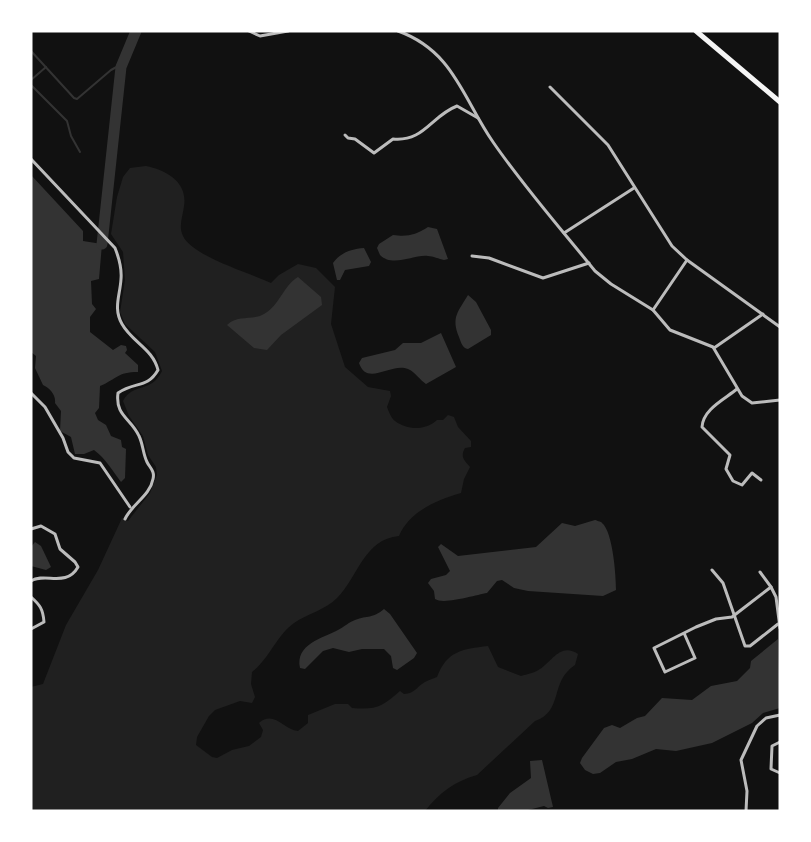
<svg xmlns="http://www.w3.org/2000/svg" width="811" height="842" font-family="Mulish,sans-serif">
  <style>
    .green { fill: #202020 }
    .water { fill: #333 }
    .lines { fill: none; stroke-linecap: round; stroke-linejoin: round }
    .stream { stroke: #333; stroke-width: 2 }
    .river { stroke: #333; stroke-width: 11 }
    .minor { stroke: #bcbcbc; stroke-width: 3 }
    .secondary { stroke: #f5f5f5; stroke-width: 5 }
  </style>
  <rect width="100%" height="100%" fill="#111"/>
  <path class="green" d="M146 166C166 170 188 182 184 206 183 216 178 226 183 236 192 256 250 273 271 283L279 275 298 264 316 268 335 287 331 324 345 367 368 387 390 391 391 396 387 407C389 412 391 418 395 421 408 431 427 430 437 420H443L448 415 454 417 458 427 471 441V447L465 448C460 457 464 460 470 467L464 479 461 493C436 500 409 512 399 536 364 539 358 577 337 598 325 610 307 614 294 623 276 636 270 658 252 672L251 684 255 697 252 703 240 701 215 710 209 716 197 737 196 745 212 757 217 758 232 750 249 746 261 737 263 730 259 723C274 710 284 730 298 731L308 723V715L335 704H348L352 708C376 710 382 707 400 691L404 694C416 693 416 687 425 682 428 680 433 679 437 677 447 651 462 649 488 646L498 667 521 676C527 674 535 673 540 669 552 661 561 642 578 654L575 665C549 682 564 711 535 721L477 775C455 781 439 793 425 811H31V687L43 684 66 625 98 570 122 518 128 521 150 493 157 475 156 467 148 455 143 436 129 416 123 401C133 382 151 394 162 371L155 352 125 324 120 312 125 280 123 252 111 234 117 197 123 177 130 168Z"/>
  <g class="water">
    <path d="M31 175 83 231V241L102 244 99 279 91 281 92 304 96 309 90 317V332L113 350 121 345 126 346 127 350 125 353 138 365V372C117 372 117 379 100 386L99 408 95 413 98 420 106 425 111 436 121 440 122 447 126 449 125 478 121 482C112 470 106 459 94 450L84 454H75L71 437 60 431 61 411 55 403C56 395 50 388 43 385L35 368 36 356 31 352Z"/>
    <path d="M428 227 437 229 448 259 444 260C439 259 433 256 428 256 414 254 393 268 380 255L377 248 379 244 393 235C408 237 415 235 428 227Z"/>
    <path d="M364 248 371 262 369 266 345 270 340 280H337L333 263C341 252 352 249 364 248Z"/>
    <path d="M298 277 321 297 322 305 281 335 267 350 254 348 227 325C238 314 252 321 264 314 280 305 283 286 298 277Z"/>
    <path d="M468 295 476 302 491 330V335L468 349C462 348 461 342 459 337 451 317 458 312 468 295Z"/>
    <path d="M441 333 456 367 426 384C420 380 415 372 408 369 391 362 367 387 359 363L362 358 395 350 403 343H421Z"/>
    <path d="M595 520C595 520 602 522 602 523 613 532 616 576 616 590L603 596 528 591 514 588 502 580 497 581 487 593C475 595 444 605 435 599L434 591 428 583 431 579 446 575 450 571 438 547 441 544 458 556 536 547 562 523 575 526Z"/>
    <path d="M35 542 41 546 51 567 46 570 31 566V547Z"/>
    <path d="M384 609 390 614 417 653 414 658 397 670 393 668 391 656 384 649H362L349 652 333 648 323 651 305 669 300 668C295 644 323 638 338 630 344 627 349 622 355 620 368 615 372 619 384 609Z"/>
    <path d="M778 639 780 708 763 713 752 723 712 743 676 751 656 749 632 759 616 762 600 773 593 774 585 770 580 763 582 758 604 728 612 725 620 728 637 718 645 716 662 698 692 700 711 686 737 681 750 668 751 661Z"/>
    <path d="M542 760 553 807 548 808 544 806 524 811H498V808L510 793 531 778 530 761Z"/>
  </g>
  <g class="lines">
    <g class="stream">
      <path d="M31 51 74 98 77 99 111 70 122 64"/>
      <path d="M31 80 46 67"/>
      <path d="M31 85 67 121 71 136 80 152"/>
    </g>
    <path class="river" d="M102 244 121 67 136 31"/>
    <g class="minor">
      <path d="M249 31 260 36 288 31"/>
      <path d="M398 31C454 51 463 99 493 142 524 187 561 229 595 271L611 284 653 310 670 330 713 347 742 396 752 403 780 400"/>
      <path d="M550 87 608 145 672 246 687 260 780 327"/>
      <path d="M345 135 348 138 355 139 374 153 393 139C424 142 431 116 457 106L478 118"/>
      <path d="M31 159 115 248C119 258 122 268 121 279 120 296 113 308 122 324 132 342 153 349 158 370 147 389 135 381 118 393 115 416 131 418 139 436 143 444 143 454 147 462 150 468 155 471 153 479 150 496 132 504 125 519"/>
      <path d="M564 233 634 188"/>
      <path d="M472 256 489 258 543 278 589 263"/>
      <path d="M653 310 687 260"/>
      <path d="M714 348 763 314"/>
      <path d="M737 389C725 399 703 409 702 427L730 455 726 469 733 481 742 485 752 473 761 480"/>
      <path d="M31 393 45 407 63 438 68 452 74 458 100 463 130 507"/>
      <path d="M31 529 41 526 55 534 60 549 75 562 78 567C66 588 45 572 31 581"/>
      <path d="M712 570 723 583 745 646H750L778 624"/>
      <path d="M760 572 771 587"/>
      <path d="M31 597C40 605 43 609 44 622L31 629"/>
      <path d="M684 633 695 658 665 672 654 648 696 627 716 619 732 617 771 587 776 597 780 628"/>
      <path d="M780 742 772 746 771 769 780 773"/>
      <path d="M746 811 747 791 741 760 757 726 766 718 780 715"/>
    </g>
    <path class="secondary" d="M696 31 780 102"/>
  </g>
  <rect width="811" height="842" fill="none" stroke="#ffffff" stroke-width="65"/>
</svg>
